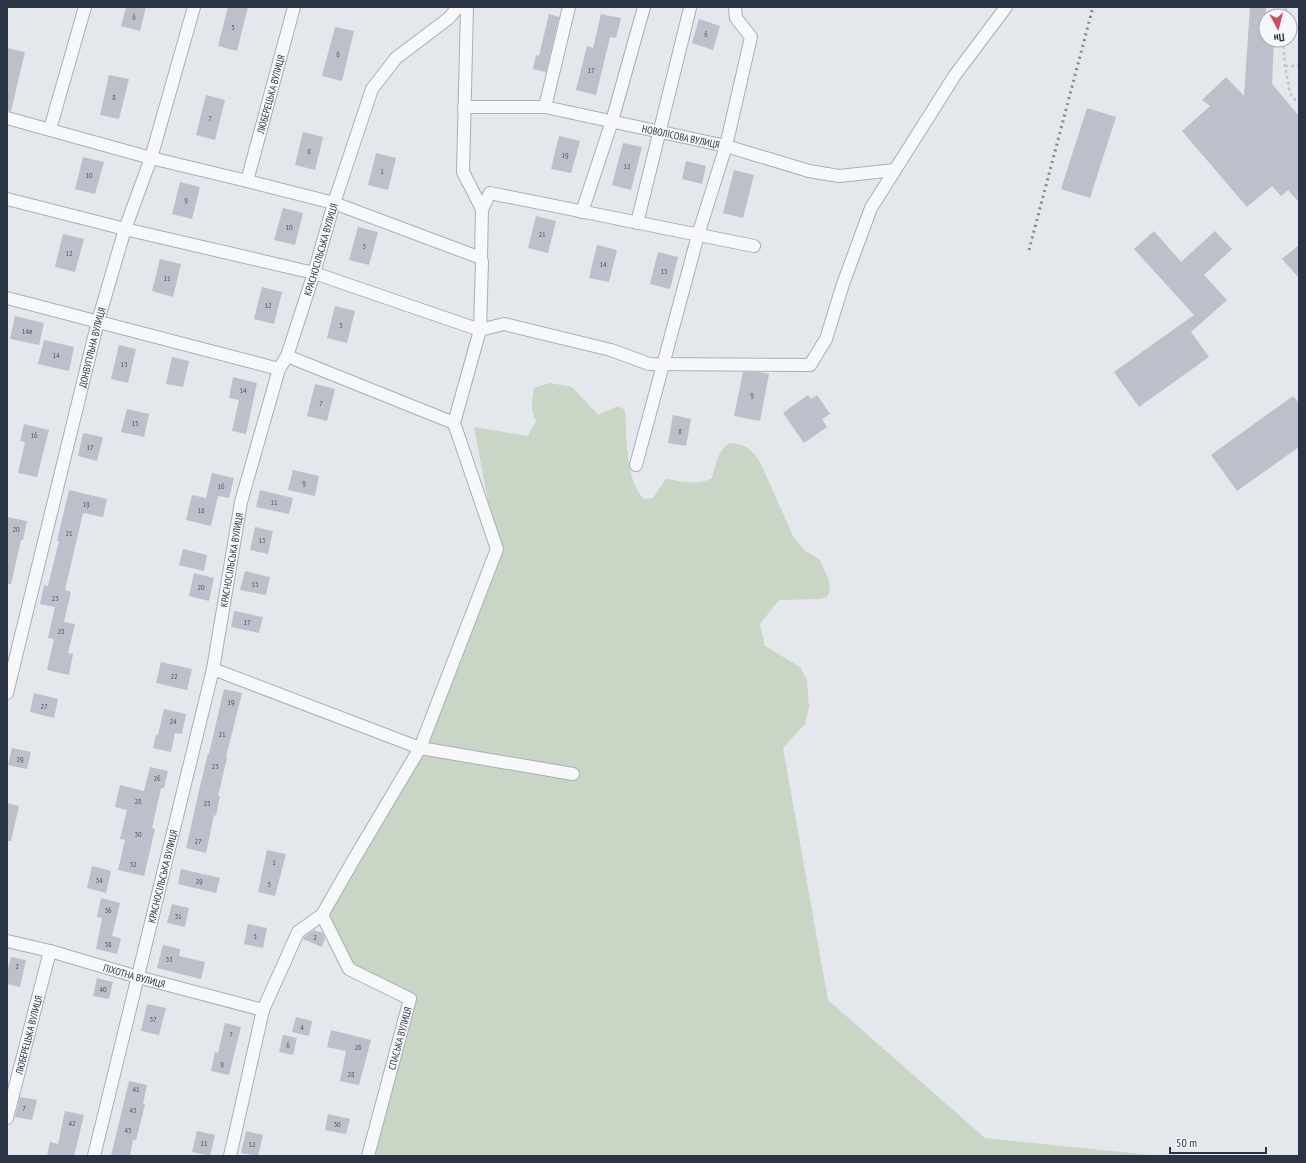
<svg xmlns="http://www.w3.org/2000/svg" width="1306" height="1163" font-family="'PT Sans Narrow',sans-serif">
  <style>
    .green { fill: #c9d6c5 }
    .building { fill: #bbc0ca }
    .lines { fill: none; stroke-linecap: round; stroke-linejoin: round }
    .minor-casing { stroke: #a9aeb7; stroke-width: 14 }
    .path { stroke: #c2c5cb; stroke-width: 2.5; stroke-dasharray: 3 3; stroke-linecap: butt }
    .minor { stroke: #f7f8fa; stroke-width: 12 }
    .rail { stroke: #7d8696; stroke-width: 3; stroke-dasharray: 2 4; stroke-linecap: butt }
    .labels { text-anchor: middle; stroke-width: 4; stroke-linejoin: round; paint-order: stroke }
    .number-label { font-size: 8px; fill: #4f5766 }
    .street-label { font-size: 10px; fill: #2b3445; stroke: #f4f6f9 }
  </style>
  <rect width="100%" height="100%" fill="#e4e7ec"/>
  <path class="green" d="M550 383 572 387 598 415 618 406 625 410C627 436 625 480 644 499L653 498 666 479C681 481 699 486 712 478 716 464 717 452 729 443 747 445 750 447 760 462L793 536 804 550 820 560 829 581 830 588 828 596 820 599 779 600 760 624 765 646 800 667 807 680 809 707 805 724 783 748 828 1000 985 1138 1161 1156H368L410 999 349 969 322 915 420 748 497 549 474 427 528 436 536 421C530 409 532 401 534 388Z"/>
  <g class="building">
    <path d="M126 7H146L140 31 121 26Z"/>
    <path d="M228 7H248L237 51 218 46Z"/>
    <path d="M1250 7H1266V40H1274L1272 84 1299 116V202L1288 190 1281 196 1272 186 1247 207 1182 131 1210 106 1202 100 1226 77 1244 96Z"/>
    <path d="M549 14 559 17 546 72 533 69 536 55 539 56Z"/>
    <path d="M601 14 621 18 616 38 610 37 596 95 576 90 587 46 593 48Z"/>
    <path d="M699 19 720 26 713 50 692 43Z"/>
    <path d="M335 27 354 31 342 81 322 76Z"/>
    <path d="M7 48 25 52 11 111 7 110Z"/>
    <path d="M109 75 129 79 119 119 100 115Z"/>
    <path d="M206 95 225 100 215 140 196 135Z"/>
    <path d="M1087 108 1116 117 1090 198 1061 189Z"/>
    <path d="M303 132 323 137 315 170 295 165Z"/>
    <path d="M559 136 580 141 571 173 551 169Z"/>
    <path d="M623 143 642 147 631 190 612 185Z"/>
    <path d="M376 153 396 158 388 190 368 185Z"/>
    <path d="M83 157 104 162 95 194 75 189Z"/>
    <path d="M686 161 706 166 702 184 682 179Z"/>
    <path d="M734 170 754 175 743 218 723 213Z"/>
    <path d="M180 182 200 187 192 219 172 214Z"/>
    <path d="M283 208 303 213 295 245 274 240Z"/>
    <path d="M536 216 556 221 548 253 528 248Z"/>
    <path d="M358 227 378 232 369 265 349 260Z"/>
    <path d="M1154 231 1181 262 1215 231 1232 249 1204 275 1227 300 1191 332 1209 357 1139 407 1114 372 1194 315 1134 249Z"/>
    <path d="M63 234 84 239 75 272 55 267Z"/>
    <path d="M597 245 617 250 609 282 589 278Z"/>
    <path d="M1299 245V278L1282 259Z"/>
    <path d="M658 252 678 257 670 289 650 284Z"/>
    <path d="M160 259 181 264 173 297 152 291Z"/>
    <path d="M262 287 282 292 274 324 254 319Z"/>
    <path d="M335 306 355 311 347 343 327 338Z"/>
    <path d="M15 316 44 323 39 345 10 339Z"/>
    <path d="M44 340 74 347 69 371 38 364Z"/>
    <path d="M119 345 136 349 128 383 111 379Z"/>
    <path d="M172 357 189 361 183 387 166 384Z"/>
    <path d="M743 372H759L769 374 760 421 734 416Z"/>
    <path d="M233 377 257 383 246 434 232 431 239 400 229 398Z"/>
    <path d="M315 384 335 389 327 421 307 416Z"/>
    <path d="M808 395 811 399 817 395 830 414 822 419 827 427 804 443 783 413Z"/>
    <path d="M1293 396 1299 403V447L1237 491 1211 455Z"/>
    <path d="M127 409 149 414 144 437 121 432Z"/>
    <path d="M673 415 691 419 686 446 668 443Z"/>
    <path d="M24 424 49 430 37 477 18 473 25 442 20 441Z"/>
    <path d="M83 433 103 437 97 461 78 456Z"/>
    <path d="M293 470 319 476 315 496 288 490Z"/>
    <path d="M212 473 234 478 229 498 218 496 211 526 186 520 192 495 206 498Z"/>
    <path d="M69 490 107 499 103 517 83 513 65 590 71 592 64 622 75 624 68 653 73 654 69 675 47 670 54 639 48 638 55 607 40 604 44 585 48 586 59 541H57Z"/>
    <path d="M260 490 293 498 289 514 256 507Z"/>
    <path d="M7 517 27 521 23 540H21L11 584H7Z"/>
    <path d="M255 527 273 531 268 554 250 550Z"/>
    <path d="M183 549 207 555 204 571 179 565Z"/>
    <path d="M245 571 270 577 266 595 240 590Z"/>
    <path d="M194 573 214 578 209 601 189 596Z"/>
    <path d="M234 611 263 617 259 633 231 627Z"/>
    <path d="M161 662 192 669 187 690 156 683Z"/>
    <path d="M224 689 242 693 226 757 227 758 218 796H220L216 816 214 815 206 853 186 848 199 791 208 753 209 754Z"/>
    <path d="M34 693 58 699 54 718 30 712Z"/>
    <path d="M164 709 186 714 182 734 175 733 171 752 153 748 156 735H158Z"/>
    <path d="M12 748 31 752 27 769 8 765Z"/>
    <path d="M150 767 168 771 164 788H161L152 828 155 829 144 876 118 870 125 840 120 839 127 810 115 807 120 785 144 791Z"/>
    <path d="M7 803 19 806 11 841H7Z"/>
    <path d="M267 850 286 854 275 896 258 892Z"/>
    <path d="M92 866 111 871 106 893 87 888Z"/>
    <path d="M181 869 220 878 216 893 178 884Z"/>
    <path d="M101 898 120 903 112 936 121 938 117 954 96 949 102 918 97 917Z"/>
    <path d="M172 904 189 908 185 927 167 923Z"/>
    <path d="M248 924 267 928 263 948 244 944Z"/>
    <path d="M314 930 323 933 325 938 322 947 303 939 304 937Z"/>
    <path d="M163 945 180 949 179 956 205 962 201 979 157 968Z"/>
    <path d="M11 957 26 960 20 987 7 984V972Z"/>
    <path d="M97 978 113 982 109 999 93 996Z"/>
    <path d="M147 1004 166 1008 159 1035 141 1031Z"/>
    <path d="M296 1017 312 1021 309 1036 292 1032Z"/>
    <path d="M225 1023 241 1027 229 1075 211 1071 215 1052 218 1053Z"/>
    <path d="M331 1030 371 1040 359 1085 340 1081 346 1051 327 1047Z"/>
    <path d="M283 1035 297 1038 293 1055 279 1052Z"/>
    <path d="M129 1081 147 1085 143 1104H145L141 1121 136 1140H133L130 1156H111Z"/>
    <path d="M20 1097 37 1100 32 1120 15 1117Z"/>
    <path d="M65 1111 84 1115 74 1156H47L50 1142 58 1144Z"/>
    <path d="M328 1114 350 1119 346 1134 325 1130Z"/>
    <path d="M197 1131 215 1135 210 1156 192 1152Z"/>
    <path d="M246 1131 263 1135 258 1156 241 1153Z"/>
  </g>
  <g class="lines">
    <g class="minor-casing">
      <g id="minor">
        <path id="s1" d="M464 107H545L726 146 809 171 839 176 895 170"/>
        <path d="M545 107 569 7"/>
        <path d="M7 118 151 158 247 181 334 203 481 258"/>
        <path d="M50 129 85 7"/>
        <path id="s2" d="M247 181 294 7"/>
        <path d="M7 199 125 229 314 273 480 330 504 324 611 350 649 364 810 365 826 339 843 284 871 208 955 75 1006 7"/>
        <path d="M482 209 490 193 754 246"/>
        <path d="M582 212 612 121 644 7"/>
        <path d="M637 223 690 8"/>
        <path d="M7 298 279 369"/>
        <path d="M287 356 454 423"/>
        <path d="M636 465 698 235 726 146 751 37 736 18 735 7"/>
        <path d="M213 669 420 748 573 774"/>
        <path id="s3" d="M7 693 98 321 125 229 151 158 194 7"/>
        <path id="s4" d="M7 941 50 951 138 977 263 1010"/>
        <path id="s5" d="M7 1118 50 951"/>
        <path id="s6" d="M94 1156 213 669 241 502 279 369 287 356 314 273 334 203 372 89 396 58 449 18 458 7"/>
        <path d="M230 1156 263 1010 298 932 322 915"/>
        <path id="s7" d="M368 1156 410 999 349 969 322 915 354 859 420 748 497 549 454 423 480 330 482 262 481 258 482 209 463 172 467 7"/>
      </g>
    </g>
    <g class="path">
      <path d="M1285 16 1286 7"/>
      <path d="M1283 40 1285 66 1290 92 1292 97 1299 103"/>
      <path d="M1285 66H1299"/>
    </g>
    <use href="#minor" class="minor"/>
    <path class="rail" d="M1029 250 1093 7"/>
  </g>
  <g class="labels">
    <g class="number-label">
      <text x="134" y="20">6</text>
      <text x="233" y="30">5</text>
      <text x="706" y="37">6</text>
      <text x="338" y="57">6</text>
      <text x="591" y="73">17</text>
      <text x="114" y="100">8</text>
      <text x="210" y="121">7</text>
      <text x="309" y="154">8</text>
      <text x="565" y="158">19</text>
      <text x="627" y="169">12</text>
      <text x="382" y="174">1</text>
      <text x="89" y="178">10</text>
      <text x="186" y="203">9</text>
      <text x="289" y="230">10</text>
      <text x="542" y="237">21</text>
      <text x="364" y="249">3</text>
      <text x="69" y="256">12</text>
      <text x="603" y="267">14</text>
      <text x="664" y="274">15</text>
      <text x="167" y="281">11</text>
      <text x="268" y="308">12</text>
      <text x="341" y="328">5</text>
      <text x="27" y="334">14а</text>
      <text x="56" y="358">14</text>
      <text x="124" y="367">13</text>
      <text x="243" y="393">14</text>
      <text x="752" y="398">9</text>
      <text x="321" y="406">7</text>
      <text x="135" y="426">15</text>
      <text x="680" y="434">8</text>
      <text x="34" y="438">16</text>
      <text x="90" y="450">17</text>
      <text x="304" y="486">9</text>
      <text x="221" y="489">16</text>
      <text x="274" y="505">11</text>
      <text x="86" y="507">19</text>
      <text x="201" y="513">18</text>
      <text x="16" y="532">20</text>
      <text x="69" y="536">21</text>
      <text x="262" y="543">13</text>
      <text x="255" y="587">15</text>
      <text x="201" y="590">20</text>
      <text x="55" y="601">23</text>
      <text x="247" y="625">17</text>
      <text x="61" y="634">25</text>
      <text x="174" y="679">22</text>
      <text x="231" y="705">19</text>
      <text x="44" y="709">27</text>
      <text x="173" y="724">24</text>
      <text x="222" y="737">21</text>
      <text x="20" y="762">29</text>
      <text x="215" y="769">23</text>
      <text x="157" y="781">26</text>
      <text x="138" y="804">28</text>
      <text x="207" y="806">25</text>
      <text x="138" y="837">30</text>
      <text x="198" y="844">27</text>
      <text x="274" y="865">1</text>
      <text x="133" y="867">32</text>
      <text x="99" y="883">34</text>
      <text x="199" y="884">29</text>
      <text x="269" y="887">3</text>
      <text x="108" y="913">36</text>
      <text x="178" y="919">31</text>
      <text x="255" y="939">5</text>
      <text x="315" y="940">2</text>
      <text x="108" y="947">38</text>
      <text x="169" y="962">33</text>
      <text x="17" y="969">2</text>
      <text x="103" y="992">40</text>
      <text x="153" y="1022">37</text>
      <text x="302" y="1030">4</text>
      <text x="231" y="1037">7</text>
      <text x="288" y="1048">6</text>
      <text x="358" y="1050">26</text>
      <text x="222" y="1067">9</text>
      <text x="351" y="1077">28</text>
      <text x="136" y="1092">41</text>
      <text x="24" y="1111">7</text>
      <text x="133" y="1113">43</text>
      <text x="72" y="1126">42</text>
      <text x="337" y="1127">30</text>
      <text x="128" y="1133">45</text>
      <text x="204" y="1146">11</text>
      <text x="252" y="1147">12</text>
    </g>
    <g class="street-label">
      <text dy="4" stroke="none"><textPath href="#s2" startOffset="90">ЛЮБЕРЕЦЬКА ВУЛИЦЯ</textPath></text>
      <text dy="4" stroke="none"><textPath href="#s1" startOffset="220">НОВОЛІСОВА ВУЛИЦЯ</textPath></text>
      <text dy="4" stroke="none"><textPath href="#s6" startOffset="936">КРАСНОСІЛЬСЬКА ВУЛИЦЯ</textPath></text>
      <text dy="4" stroke="none"><textPath href="#s3" startOffset="356">ДОНВУГІЛЬНА ВУЛИЦЯ</textPath></text>
      <text dy="4" stroke="none"><textPath href="#s6" startOffset="612">КРАСНОСІЛЬСЬКА ВУЛИЦЯ</textPath></text>
      <text dy="4" stroke="none"><textPath href="#s6" startOffset="288">КРАСНОСІЛЬСЬКА ВУЛИЦЯ</textPath></text>
      <text dy="4" stroke="none"><textPath href="#s4" startOffset="132">ПІХОТНА ВУЛИЦЯ</textPath></text>
      <text dy="4" stroke="none"><textPath href="#s5" startOffset="86">ЛЮБЕРЕЦЬКА ВУЛИЦЯ</textPath></text>
      <text dy="4" stroke="none"><textPath href="#s7" startOffset="122">СПАСЬКА ВУЛИЦЯ</textPath></text>
    </g>
  </g>
  <rect width="1306" height="1163" fill="none" stroke="#2b3445" stroke-width="16"/>
  <g transform="translate(1278 28) rotate(173)"><circle r="19" fill="#f4f6f9" stroke="#a4a8b1"/>
  <path d="M0-3L7 15L0 10L-7 15Z" fill="#d1495b"/>
  <text y="-6" font-size="11" font-weight="bold" text-anchor="middle" fill="#2b3445">Пн</text>
  </g>
  <path d="M1170 1147v6h96v-6" fill="none" stroke="#2b3445" stroke-width="2"/>
  <text x="1176" y="1147" font-size="12" fill="#2b3445" stroke="#f4f6f9" stroke-width="3" paint-order="stroke">50 m</text>
</svg>
